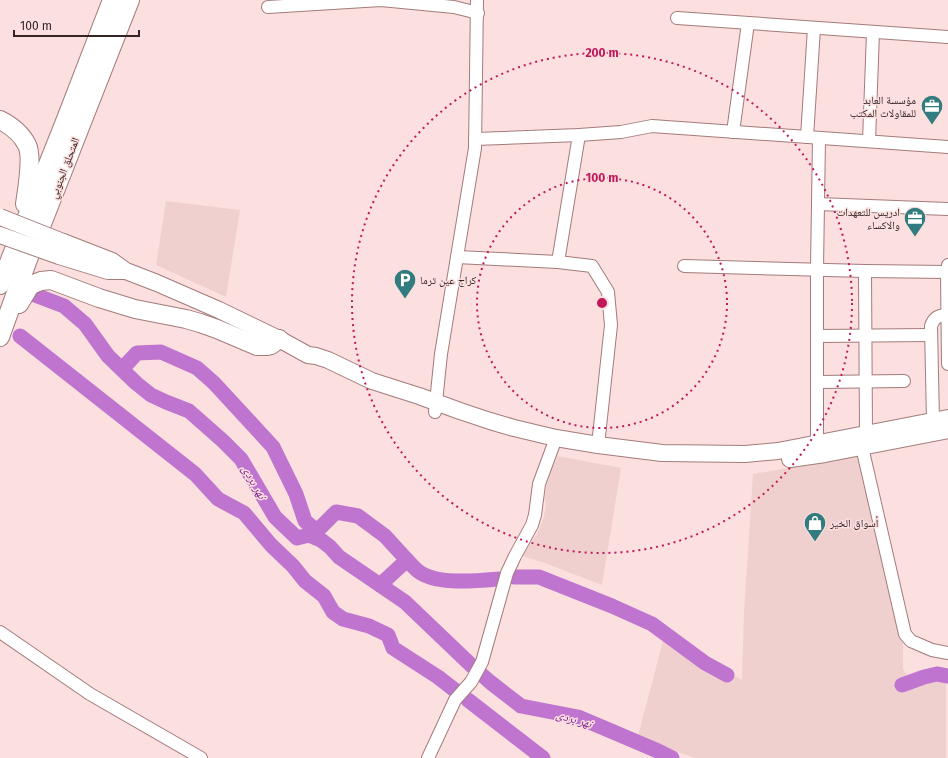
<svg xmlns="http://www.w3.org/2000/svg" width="948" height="758" font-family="'Fira Sans','Noto Naskh Arabic',sans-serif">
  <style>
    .built { fill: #f0d0cf }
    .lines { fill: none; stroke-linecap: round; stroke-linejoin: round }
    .river { stroke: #bf75cf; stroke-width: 15 }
    .minor-casing { stroke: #a37b7a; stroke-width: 14 }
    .major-casing { stroke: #a37b7a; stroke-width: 18 }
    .highway-casing { stroke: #a37b7a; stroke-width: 20 }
    .minor { stroke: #fff; stroke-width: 12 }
    .major { stroke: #fff; stroke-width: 16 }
    .highway { stroke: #fff; stroke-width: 18 }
    .major-bridge-casing { stroke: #a37b7a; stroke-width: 18; stroke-linecap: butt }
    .major-bridge { stroke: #fff; stroke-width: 16 }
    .ring { fill: none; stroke: #c2185b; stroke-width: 2; stroke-dasharray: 2 4 }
    .labels { text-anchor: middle; stroke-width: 3; stroke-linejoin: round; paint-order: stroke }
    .poi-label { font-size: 11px; fill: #342424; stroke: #fbe0df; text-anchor: end }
    .street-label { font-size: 11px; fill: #342424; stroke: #fbe0df }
    .water-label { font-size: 12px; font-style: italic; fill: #7f2592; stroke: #fbe0df }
    .centre { fill: #c2185b; stroke: #fbe0df; stroke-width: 2 }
    .ring-label { font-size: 12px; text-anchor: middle; font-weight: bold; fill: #c2185b; stroke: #fbe0df; stroke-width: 3; stroke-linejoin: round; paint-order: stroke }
  </style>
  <rect width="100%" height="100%" fill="#fbe0df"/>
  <g class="built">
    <path d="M166 201 240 210 226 297 156 265Z"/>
    <path d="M863 455 903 636V669L913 683 920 676 935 671 946 670V758H696L670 750 638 736 664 637 742 680 744 611 753 474Z"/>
    <path d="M558 456 621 468 602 585 542 562 522 556 537 534 542 523 546 507 545 497 547 485 552 469Z"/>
  </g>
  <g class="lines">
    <g class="river">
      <path d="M35 295 64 306 85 324 108 356 136 383 151 395 166 402 189 411 223 441 241 459 275 517 297 538 309 535 321 540 330 547 339 557 405 602 472 666"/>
      <path d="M20 336 195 474 218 499 244 513 271 545 293 566 305 581 324 596 333 612 343 619 369 626 388 635 393 648 438 677 456 691"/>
      <path d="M122 369 137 353 161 352 197 368 214 383 273 447 296 494 305 521 317 531 336 512 358 516 385 536 407 560 380 585"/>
      <path d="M407 560C410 563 414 568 418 571 435 585 476 581 498 579"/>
      <path d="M514 577H539L612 606 652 624 705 663 727 675"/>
      <path d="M481 674 490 682 521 706 578 717 658 751 672 758"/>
      <path d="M902 685 924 677 937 674 948 676"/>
      <path d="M468 700 543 758"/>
    </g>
    <g class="minor-casing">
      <g id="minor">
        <path d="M268 7 381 0 454 7 478 13"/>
        <path d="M677 18 948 37"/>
        <path d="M733 132 748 23"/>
        <path d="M807 137 814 28"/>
        <path d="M475 139 579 135 621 132 652 126 948 147"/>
        <path d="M869 141 873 32"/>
        <path d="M818 204 948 209"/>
        <path d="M457 257 558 262 579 135"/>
        <path d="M558 262 592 266 608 292 611 325 598 445"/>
        <path d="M948 265 947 272 948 364"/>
        <path d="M684 266 865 271 948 272"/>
        <path d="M865 271 866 434"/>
        <path d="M817 336 931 335"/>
        <path d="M817 382 904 381"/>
        <path d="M435 412 441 354 475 148 477 0"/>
        <path d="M933 421 931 326C934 317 939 315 948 315"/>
        <path d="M817 444V269L819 138"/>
        <path d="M862 447 905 634 911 641 932 650 948 653"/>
        <path d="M0 632 90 694 201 758"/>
        <path d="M428 758 455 700 471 682 482 662 507 573 515 556 532 525 535 515 539 484 556 438"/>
      </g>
    </g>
    <g class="major-casing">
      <g id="major">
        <path d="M63 242 112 261 126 271 157 283 219 310 279 339 308 355 316 356 328 360 372 381 419 396 460 411 490 421 514 428 556 438 598 445 662 453 745 454 778 451 948 418"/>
        <path d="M59 256 108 271H124"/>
        <path d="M790 459 825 454 948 430"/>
      </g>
    </g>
    <g class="highway-casing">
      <g id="highway">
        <path d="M0 120C12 126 21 133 27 145 33 157 27 190 25 204"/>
        <path d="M0 285 66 119 112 0"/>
        <path d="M19 304 28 289 31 285 41 281 51 280 99 298 135 309 186 319 200 323 217 329 257 346H267L271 345 279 339"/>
        <path d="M0 337 27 262 130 0"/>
      </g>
    </g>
    <use href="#minor" class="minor"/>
    <use href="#major" class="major"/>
    <use href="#highway" class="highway"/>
    <g class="major-bridge-casing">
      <g id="major-bridge">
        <path d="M0 217 63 242"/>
        <path d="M0 235 59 256"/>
      </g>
    </g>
    <use href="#major-bridge" class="major-bridge"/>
  </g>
  <g class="ring">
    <circle cx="602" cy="303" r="125"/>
    <circle cx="602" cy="303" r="250"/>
  </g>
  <defs>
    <g id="office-pin" transform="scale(1.15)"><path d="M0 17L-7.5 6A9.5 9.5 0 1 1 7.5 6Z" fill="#327b7f" stroke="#fbe0df"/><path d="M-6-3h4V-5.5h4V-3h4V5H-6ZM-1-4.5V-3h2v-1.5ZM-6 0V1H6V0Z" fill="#fff"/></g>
    <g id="parking-pin" transform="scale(1.15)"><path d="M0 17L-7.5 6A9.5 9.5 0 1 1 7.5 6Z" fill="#327b7f" stroke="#fbe0df"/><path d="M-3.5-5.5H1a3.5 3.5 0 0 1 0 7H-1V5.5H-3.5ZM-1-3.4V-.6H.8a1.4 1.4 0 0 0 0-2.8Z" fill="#fff"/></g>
    <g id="shop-pin" transform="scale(1.15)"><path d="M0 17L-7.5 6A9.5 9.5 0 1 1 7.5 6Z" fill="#327b7f" stroke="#fbe0df"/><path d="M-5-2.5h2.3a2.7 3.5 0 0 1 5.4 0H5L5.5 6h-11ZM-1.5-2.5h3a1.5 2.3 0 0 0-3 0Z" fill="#fff"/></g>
  </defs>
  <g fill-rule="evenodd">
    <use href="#office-pin" x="932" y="106"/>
    <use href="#office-pin" x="915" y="218"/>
    <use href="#parking-pin" x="405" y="280"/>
    <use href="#shop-pin" x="815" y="523"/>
  </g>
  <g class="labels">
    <g class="poi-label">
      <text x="916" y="104">مؤسسة العابد<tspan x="916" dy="13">للمقاولات المكتب</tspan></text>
      <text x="900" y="216">ادريس للتعهدات<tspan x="900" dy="13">والاكساء</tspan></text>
      <text x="420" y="284" text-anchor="start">كراج عين ترما</text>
      <text x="830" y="527" text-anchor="start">أسواق الخير</text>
    </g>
    <g class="street-label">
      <text transform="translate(64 168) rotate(-69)" y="4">المتحلق الجنوبي</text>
    </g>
    <g class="water-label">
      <text transform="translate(254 482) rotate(60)" y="4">نهر بردى</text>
      <text transform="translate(574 719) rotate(16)" y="4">نهر بردى</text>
    </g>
  </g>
  <circle cx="602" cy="303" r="6" class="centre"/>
  <g class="ring-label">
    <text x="602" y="57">200 m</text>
    <text x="602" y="182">100 m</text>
  </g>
  <path d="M14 30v6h125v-6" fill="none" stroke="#342424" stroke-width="2"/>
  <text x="20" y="30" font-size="12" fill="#342424" stroke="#fbe0df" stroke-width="3" paint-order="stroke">100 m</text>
</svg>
